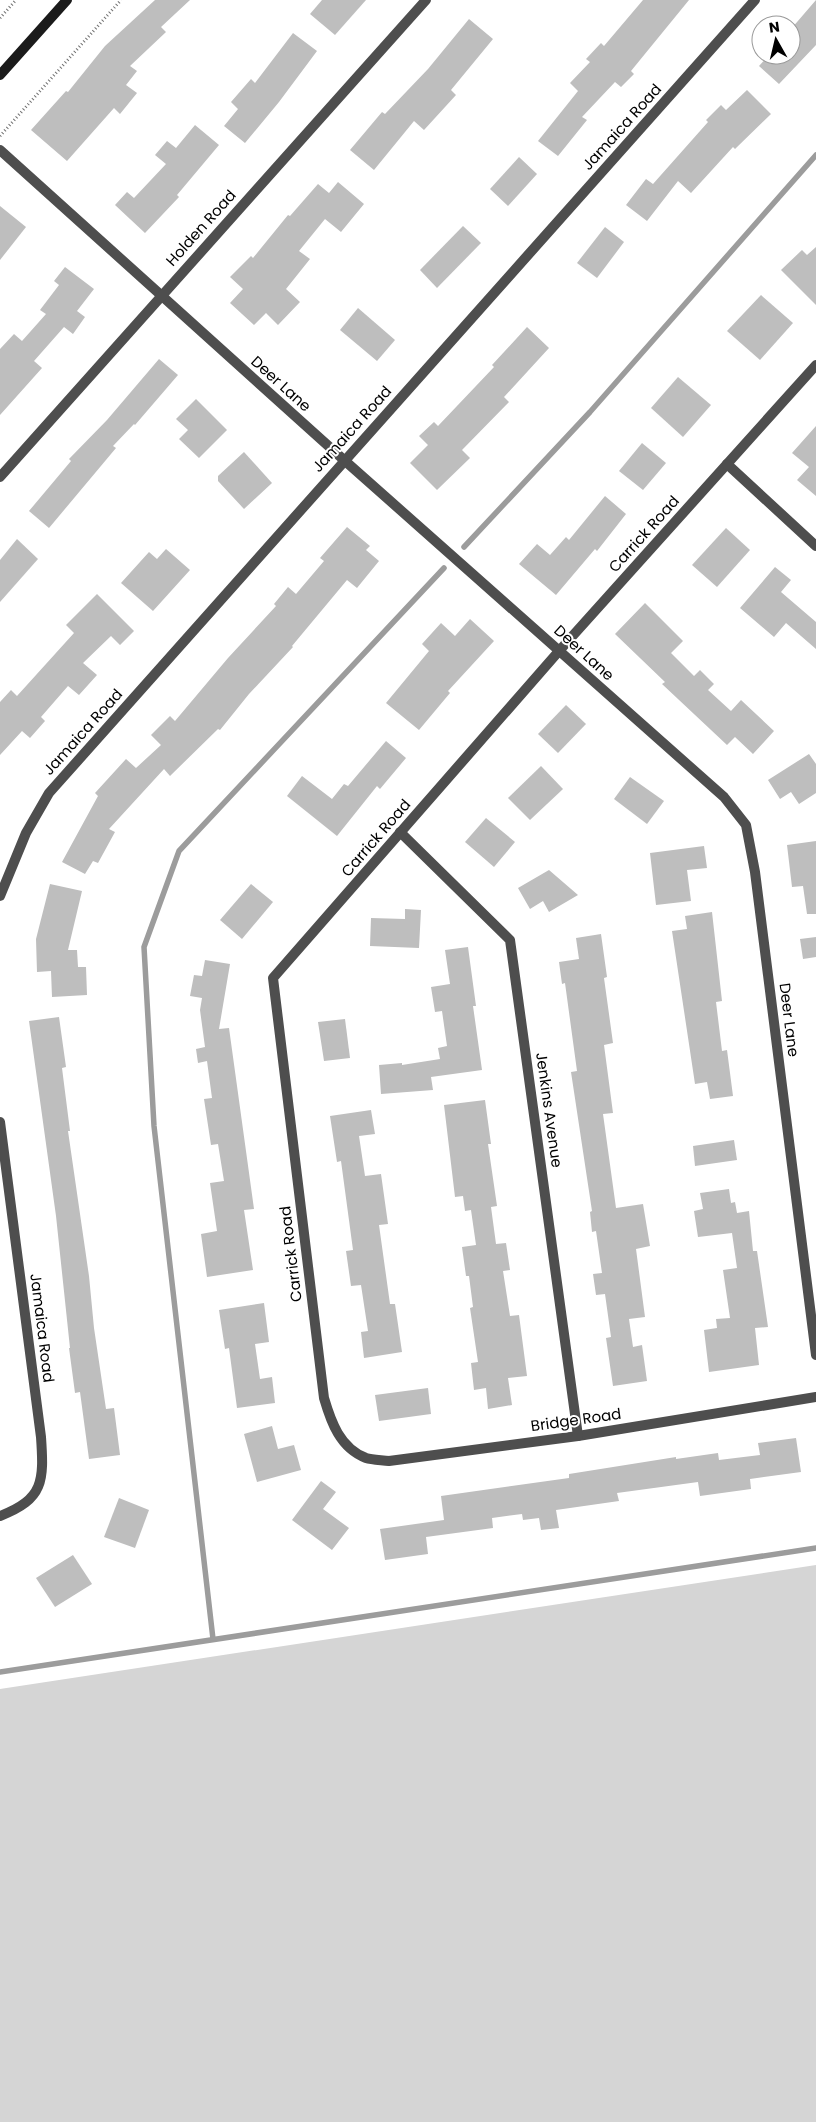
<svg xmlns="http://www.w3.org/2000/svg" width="816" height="2122" font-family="Poppins,sans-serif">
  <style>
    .green { fill: #d5d5d5 }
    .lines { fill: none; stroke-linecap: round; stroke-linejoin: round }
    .stream { stroke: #9c9c9c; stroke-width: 5.5 }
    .building { fill: #bebebe }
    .path { stroke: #707070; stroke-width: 3; stroke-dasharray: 1 2.5; stroke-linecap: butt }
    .street { stroke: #4e4e4e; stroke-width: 10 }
    .secondary { stroke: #1b1b1b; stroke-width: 10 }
    .labels { text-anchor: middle; stroke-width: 4; stroke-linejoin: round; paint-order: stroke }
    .street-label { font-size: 15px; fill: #000; stroke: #fff }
  </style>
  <rect width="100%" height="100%" fill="#fff"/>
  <path class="green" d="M816 1565V2122H0V1689Z"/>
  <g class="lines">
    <g class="stream">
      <path d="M464 547 590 412 816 155"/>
      <path d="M213 1639 154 1126 144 947 179 851 444 568"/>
      <path d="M0 1672 816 1548"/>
    </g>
  </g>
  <g class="building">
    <path d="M155 0H190L161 27 166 32 130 66 137 71 126 85 137 93 120 114 114 108 67 161 31 130 66 91 68 92 105 46Z"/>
    <path d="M322 0H366L335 35 310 14Z"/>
    <path d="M643 0H689L631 71 634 74 621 87 615 82 582 117 587 120 558 156 538 141 578 91 570 83 590 62 586 59 601 43 604 46Z"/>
    <path d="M816 0V45L779 84 759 66 769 55H791V29Z"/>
    <path d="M469 19 493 39 451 90 456 95 424 130 414 121 374 170 350 150 382 112 385 114 428 69Z"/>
    <path d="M293 33 317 51 279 102 245 143 224 126 238 109 231 102 251 79 255 83Z"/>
    <path d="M747 90 771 114 735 149 733 147 691 193 678 181 647 221 626 205 646 179 653 184 708 122 706 120 721 105 726 110Z"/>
    <path d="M195 125 219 145 177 195 179 197 145 233 115 205 127 192 134 198 166 164 155 155 167 141 176 148Z"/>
    <path d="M519 157 537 174 508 206 490 189Z"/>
    <path d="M338 182 364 204 341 232 325 219 299 251 310 259 286 289 300 302 278 325 266 313 254 325 230 303 243 289 230 277 251 256 253 258 288 215 290 216 318 184 329 193Z"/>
    <path d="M0 206 26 227 0 260Z"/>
    <path d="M463 226 481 243 437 288 420 270Z"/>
    <path d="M605 227 624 242 597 278 577 263Z"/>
    <path d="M816 247V305L781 270 802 250 807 255Z"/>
    <path d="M65 267 94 289 77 311 85 317 73 334 64 327 34 361 42 368 0 415V349L14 334 22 341 46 314 40 310 59 285 54 281Z"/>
    <path d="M761 295 793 323 760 360 727 331Z"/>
    <path d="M358 308 395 340 377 361 340 330Z"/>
    <path d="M527 327 549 348 504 397 509 402 462 450 470 458 437 490 410 463 428 445 419 436 434 422 438 426 494 367 492 365Z"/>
    <path d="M159 359 178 375 135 425 134 424 113 446 116 448 49 528 29 511 71 461 69 459 107 420Z"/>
    <path d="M678 377 711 405 683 437 651 408Z"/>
    <path d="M196 399 227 430 199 458 179 439 188 430 176 419Z"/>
    <path d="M816 426V496L797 480 809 467 792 453Z"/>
    <path d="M642 443 666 463 643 490 619 471Z"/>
    <path d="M244 452 272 483 244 509 218 481V476Z"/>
    <path d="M605 496 626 514 597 551 595 549 556 595 519 564 537 544 550 555 566 537 569 540Z"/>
    <path d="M347 527 370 546 366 550 379 561 357 588 347 580 292 646 293 647 249 694 220 730 218 729 170 776 164 769 109 829 115 832 98 863 93 861 85 874 62 862 98 796 95 793 126 759 136 768 161 745 151 735 170 716 175 721 228 658 276 606 274 604 288 587 296 594 324 561 320 558Z"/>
    <path d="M726 528 750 550 717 587 692 565Z"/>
    <path d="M17 539 38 559 0 602V560Z"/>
    <path d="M166 549 190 570 153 611 121 583 149 552 157 559Z"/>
    <path d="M775 567 791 580 781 592 816 622V649L786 623 774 637 740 608Z"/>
    <path d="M97 594 134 631 120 645 111 636 83 663 97 675 79 695 68 686 41 717 45 721 30 738 22 731 0 755V702L11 690 17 696 74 633 66 625Z"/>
    <path d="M645 603 683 641 671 653 694 676 700 670 714 684 708 690 731 711 741 700 774 731 753 754 735 737 727 745 662 684 665 682 615 634Z"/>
    <path d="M470 619 494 641 448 691 450 693 419 730 386 703 429 651 422 644 441 623 455 636Z"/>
    <path d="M566 705 586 724 558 753 538 734Z"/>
    <path d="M386 741 406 758 380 789 377 786 337 836 287 796 302 776 332 799 344 784 348 786Z"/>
    <path d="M809 754 816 764V793L799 804 791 792 780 799 768 780Z"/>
    <path d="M541 766 563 789 530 820 508 798Z"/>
    <path d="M630 777 664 801 647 824 614 799Z"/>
    <path d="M486 818 515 842 494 867 465 842Z"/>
    <path d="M816 841V914H807L803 886 792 887 787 845Z"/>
    <path d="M704 846 707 868 687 870 691 901 656 905 650 853Z"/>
    <path d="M549 870 578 895 549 912 543 901 530 909 518 888Z"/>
    <path d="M50 884 82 891 68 950H77L78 967H86L87 995 52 997 51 971 37 972 36 939Z"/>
    <path d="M251 884 273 902 242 939 220 920Z"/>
    <path d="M405 909 421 910 419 948 370 946 371 918 405 919Z"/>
    <path d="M712 912 722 1001 716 1002 722 1051 727 1050 733 1096 710 1099 707 1082 695 1084 672 931 687 929 685 916Z"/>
    <path d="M601 934 607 977 604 978 613 1043 604 1045 613 1113 603 1114 616 1208 643 1204 650 1246 636 1249 645 1317 629 1319 633 1347 642 1345 647 1381 613 1386 606 1338 611 1337 605 1294 596 1295 593 1274 602 1273 596 1231 592 1232 590 1212 592 1211 571 1072 577 1071 565 983 562 984 559 962 579 959 576 938Z"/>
    <path d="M816 937V957L803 959 800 939Z"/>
    <path d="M468 947 476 1006H473L482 1070 431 1077 433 1090 381 1094 379 1065 402 1063V1065L440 1059 438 1048 447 1046 442 1011 435 1012 431 987 450 984 445 950Z"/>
    <path d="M205 960 230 964 219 1029 229 1028 254 1209 244 1210 253 1270 207 1277 201 1234 217 1231 210 1183 224 1181 218 1144 211 1145 204 1099 212 1098 207 1061 198 1063 196 1049 205 1047 200 1010 202 998 190 996 194 975 202 976Z"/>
    <path d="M59 1017 66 1067 62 1068 70 1131H68L89 1276 94 1328 106 1409 114 1408 120 1455 89 1459 80 1392 75 1393 69 1348H70L56 1216 29 1021Z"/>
    <path d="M345 1019 350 1058 324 1061 318 1022Z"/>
    <path d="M485 1100 491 1144H488L497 1206 491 1207 496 1244 506 1243 510 1270 503 1271 510 1316 519 1315 527 1376 508 1378 512 1405 488 1409 486 1388 474 1390 471 1363 478 1362 470 1308 473 1307 469 1276H466L462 1247 476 1245 471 1210 465 1211 463 1196 455 1197 444 1105Z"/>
    <path d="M371 1110 375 1134 359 1136 365 1176 381 1174 388 1224 379 1225 390 1304H395L402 1352 364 1358 361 1332 368 1331 361 1285 351 1286 346 1251 353 1250 341 1161 337 1162 330 1116Z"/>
    <path d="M734 1140 737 1160 695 1166 693 1146Z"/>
    <path d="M729 1189 731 1203 735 1202 737 1213 749 1211 753 1251H757L768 1327 755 1328 759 1365 709 1372 704 1330 717 1328 716 1319 730 1318 723 1270 737 1268 732 1233 698 1237 694 1211 703 1209 700 1193Z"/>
    <path d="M264 1303 269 1342 255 1344 260 1379 272 1377 275 1403 237 1408 229 1348 225 1349 219 1310Z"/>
    <path d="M428 1388 431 1414 379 1421 375 1395Z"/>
    <path d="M272 1426 278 1449 294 1445 301 1470 257 1482 244 1434Z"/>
    <path d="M796 1438 801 1472 750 1479 751 1489 700 1496 698 1482 617 1493 619 1501 556 1510 559 1528 541 1530 539 1518 523 1520 522 1514 492 1518 493 1528 426 1537 428 1554 385 1560 380 1529 444 1520 441 1496 569 1478V1474L676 1457V1459L718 1453 719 1460 760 1455 758 1443Z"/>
    <path d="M321 1481 336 1492 323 1509 349 1528 332 1550 292 1520Z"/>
    <path d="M119 1498 149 1510 135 1548 104 1537Z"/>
    <path d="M73 1555 92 1584 55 1607 36 1578Z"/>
  </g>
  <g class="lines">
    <g class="path">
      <path d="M0 18 16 0"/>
      <path d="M0 136 121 0"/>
    </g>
    <g class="street">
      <path d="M0 150 344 460 724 797 746 825 755 872 816 1355"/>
      <path d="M816 365 559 651 273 978 324 1398C331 1422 340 1448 366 1458 372 1460 382 1460 389 1461L578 1436 816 1397"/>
      <path d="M727 464 816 546"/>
      <path d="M0 477 426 0"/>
      <path d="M400 832 510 940 578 1436"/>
      <path d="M0 896 26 833 49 793 755 0"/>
      <path d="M0 1122 41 1437C44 1481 44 1499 0 1516"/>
    </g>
    <path class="secondary" d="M0 75 67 0"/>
  </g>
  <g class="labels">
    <g class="street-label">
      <text transform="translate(622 127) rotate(-48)" y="5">Jamaica Road</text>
      <text transform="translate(201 228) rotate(-48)" y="5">Holden Road</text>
      <text transform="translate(281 384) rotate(42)" y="5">Deer Lane</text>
      <text transform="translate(352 429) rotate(-48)" y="5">Jamaica Road</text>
      <text transform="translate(644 534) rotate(-48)" y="5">Carrick Road</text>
      <text transform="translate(584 653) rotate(42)" y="5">Deer Lane</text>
      <text transform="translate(83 732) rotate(-48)" y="5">Jamaica Road</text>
      <text transform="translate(376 838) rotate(-49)" y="5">Carrick Road</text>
      <text transform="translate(789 1020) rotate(83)" y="5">Deer Lane</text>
      <text transform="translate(549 1110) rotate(82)" y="5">Jenkins Avenue</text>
      <text transform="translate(291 1254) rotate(-97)" y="5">Carrick Road</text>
      <text transform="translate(42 1328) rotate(83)" y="5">Jamaica Road</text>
      <text transform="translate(576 1420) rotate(-8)" y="5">Bridge Road</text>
    </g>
  </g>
  <g transform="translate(776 40) rotate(352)"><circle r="24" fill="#ffffff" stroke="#999999"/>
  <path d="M0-4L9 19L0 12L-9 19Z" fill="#000000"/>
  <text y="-8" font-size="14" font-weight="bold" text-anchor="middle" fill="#000000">N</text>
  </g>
</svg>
